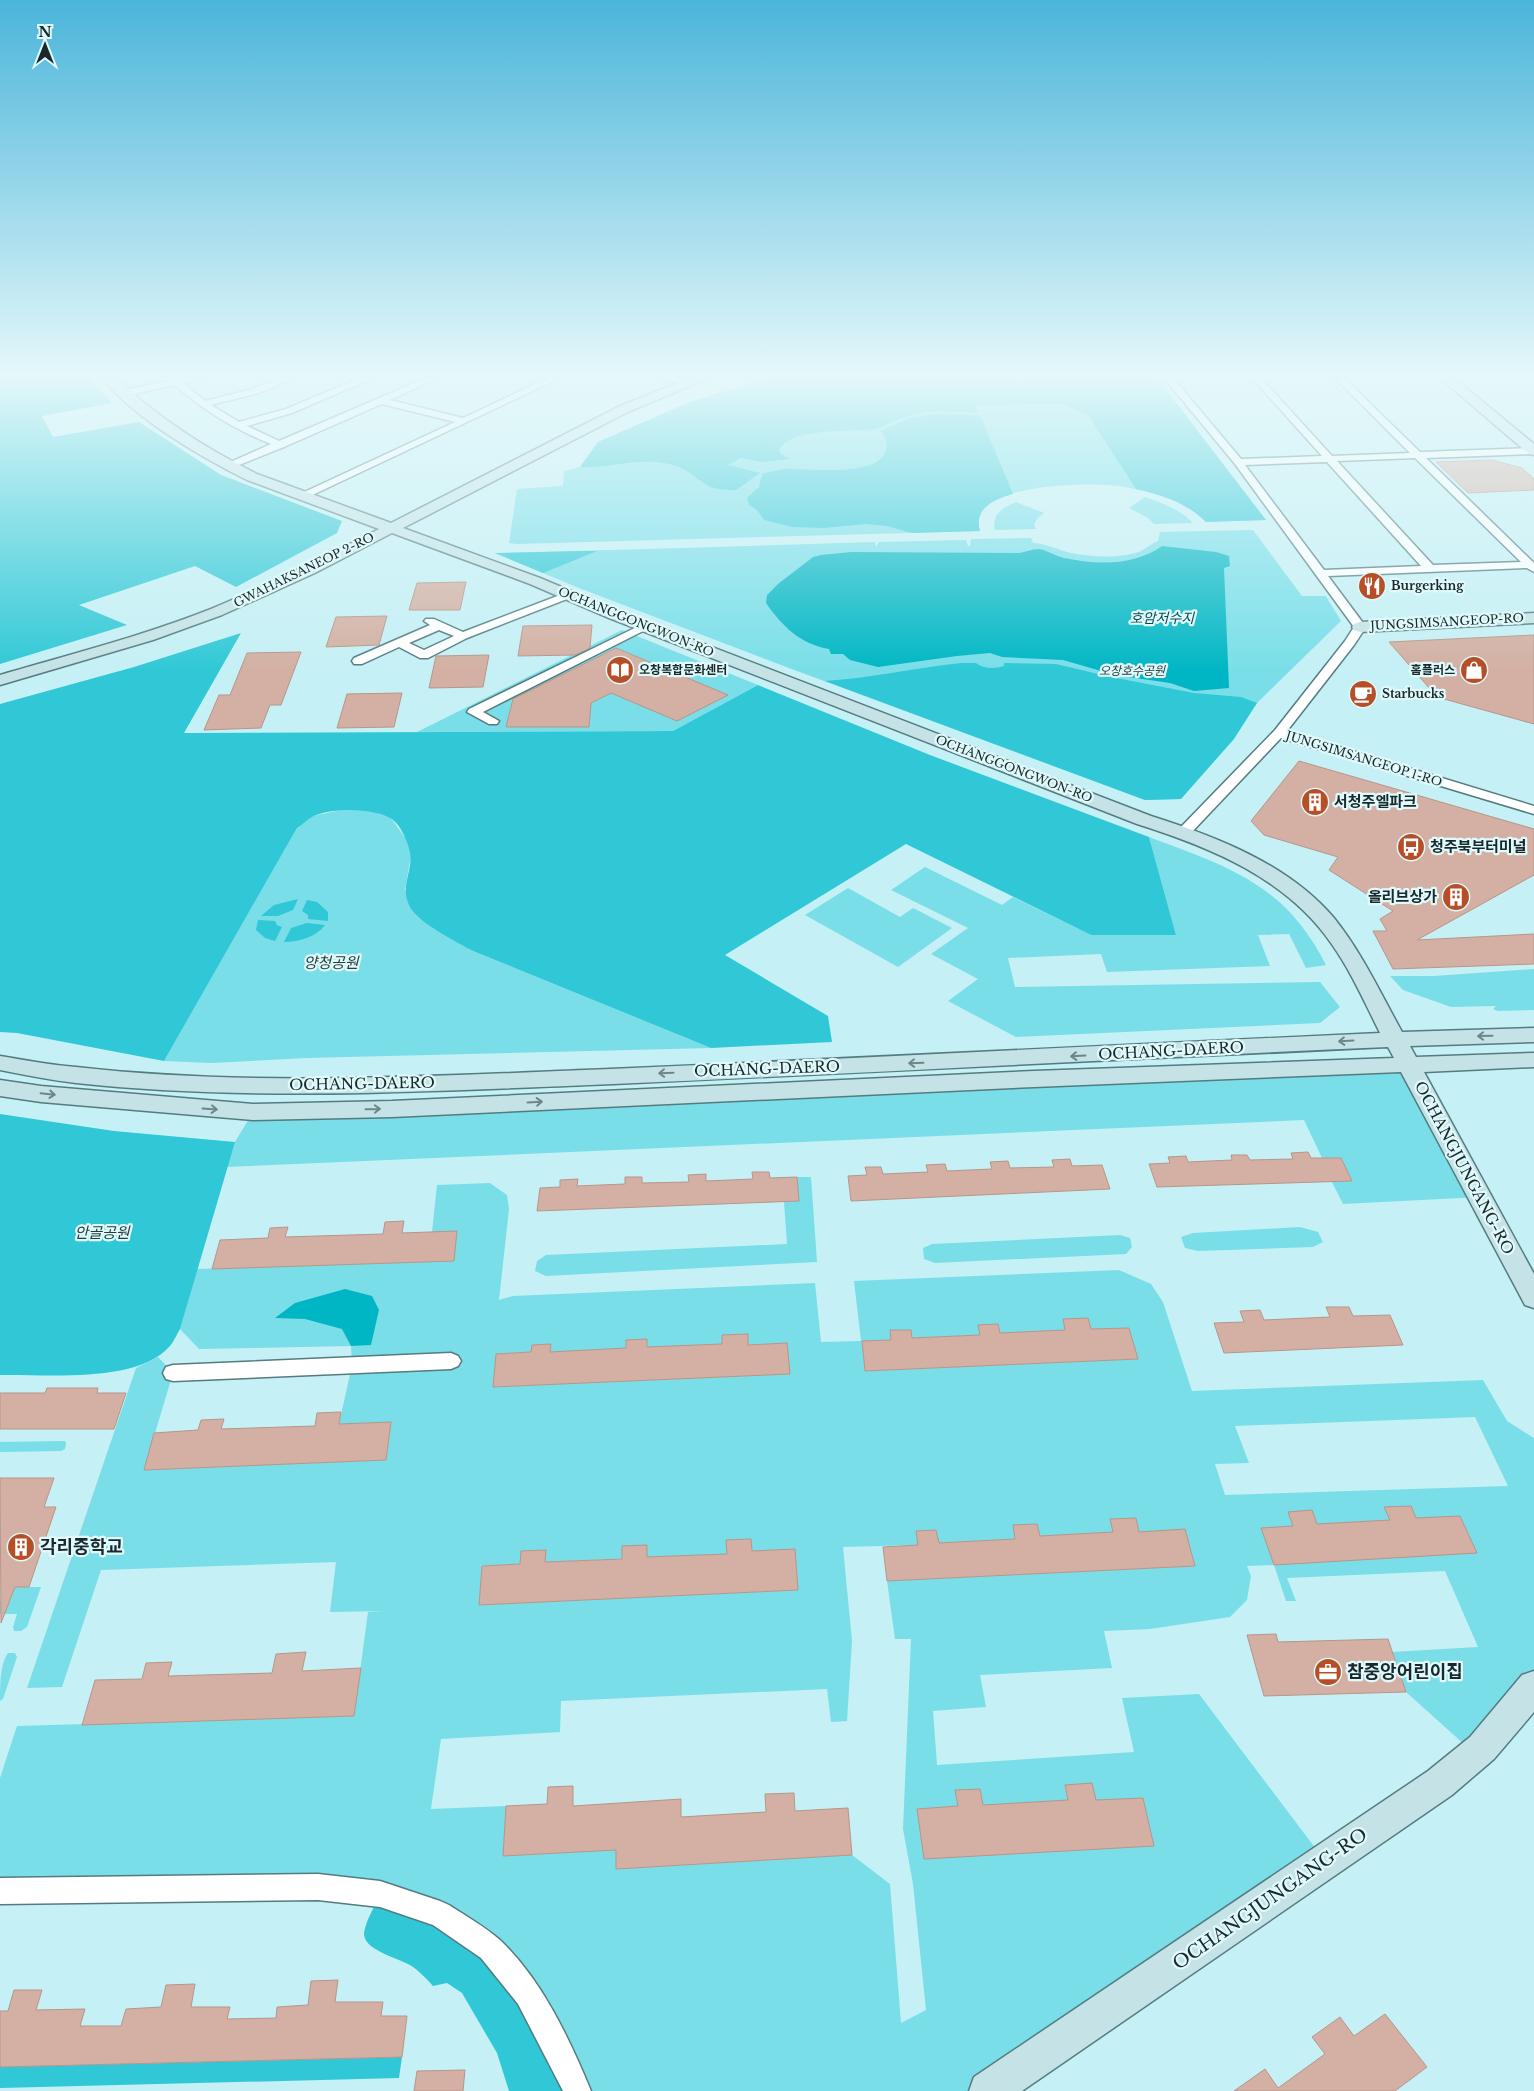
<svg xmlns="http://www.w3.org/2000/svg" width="1534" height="2091" font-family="'Libre Baskerville','Noto Sans KR',serif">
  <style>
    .green { fill: #79dee8; fill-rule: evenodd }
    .forest { fill: #30c8d6 }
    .water { fill: #01b6c4 }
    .building { fill: #d3b0a3; stroke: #b89589 }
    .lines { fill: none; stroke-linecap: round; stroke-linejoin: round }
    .street-casing { stroke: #547c80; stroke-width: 3 }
    .secondary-casing { stroke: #547c80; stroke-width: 3 }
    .street { fill: #fff; fill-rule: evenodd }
    .secondary { fill: #c5e3e6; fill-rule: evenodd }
    .oneway { stroke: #6f8688 }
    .labels { text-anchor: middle; stroke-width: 4.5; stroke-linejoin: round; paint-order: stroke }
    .far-street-label { font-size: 12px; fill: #19292b; stroke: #e0fafc }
    .far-poi-label { font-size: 12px; font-weight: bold; fill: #19292b; stroke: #e0fafc; text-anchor: start }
    .far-park-label { font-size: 12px; font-style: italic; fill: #243c3e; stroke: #e0fafc }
    .far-water-label { font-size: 14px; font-style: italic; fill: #094a50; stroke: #e0fafc }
    .poi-label { font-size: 15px; font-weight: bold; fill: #19292b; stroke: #e0fafc; text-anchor: start }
    .park-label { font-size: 15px; font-style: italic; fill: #243c3e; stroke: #e0fafc }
    .street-label { font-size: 15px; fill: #19292b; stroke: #e0fafc }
    .near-poi-label { font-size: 18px; font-weight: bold; fill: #19292b; stroke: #e0fafc; text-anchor: start }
    .near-street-label { font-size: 18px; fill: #19292b; stroke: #e0fafc }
  </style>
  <rect width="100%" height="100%" fill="#c5f0f5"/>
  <g class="green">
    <path d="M767 378H1157L1266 520 1206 522C1192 508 1175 499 1156 494 1144 491 1132 488 1119 486 1091 482 965 482 980 531L517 544 509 543 517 489 561 486 563 485 564 471 580 467 598 442 690 402Z"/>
    <path d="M1145 497C1162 503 1180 509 1193 523L1154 524 1148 518 1129 508Z"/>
    <path d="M1016 502 1044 513 1037 519 1034 525 1036 529 995 530C991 514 1004 507 1016 502Z"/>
    <path d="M1253 530 1302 596H1326L1341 621 1257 703 1181 799 1145 800 789 668 579 588 495 553C621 550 749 546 875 542L876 547 879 542 966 540 968 546H970L971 539 1031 538 1033 543C1047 544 1058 550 1071 553 1092 557 1121 559 1141 551 1147 548 1152 543 1158 541L1160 532Z"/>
    <path d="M622 630 758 685 673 731 417 732Z"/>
    <path d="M341 810H368L391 818 406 839 411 855 405 890 424 921 473 951 711 1048 306 1058 211 1063 164 1061 297 828 313 816Z"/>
    <path d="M1149 837C1229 867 1285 884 1326 965L1306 968 1289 934 1258 935 1270 966 1107 972 1101 954 1008 958 1015 987 1320 982 1340 1007 1320 1023 1016 1037 948 1001 978 979 931 954 968 928 891 890 925 867 1002 905 1013 897 1091 935H1176Z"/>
    <path d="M848 888 900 917 913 908 952 928 898 967 805 915Z"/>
    <path d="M1534 969V1010L1498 1011 1493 1009 1496 1006 1451 1007 1403 990 1390 976H1434Z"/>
    <path d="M1407 1064 1480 1197 1343 1204 1332 1182 1352 1181 1341 1158H1322L1304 1120 227 1167 235 1142 253 1112Z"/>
    <path d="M797 1177H811L817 1262 546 1276 535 1271 537 1261 546 1255 787 1244 784 1202 799 1201Z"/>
    <path d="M490 1183 507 1195 509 1209 499 1300 513 1296 815 1283 821 1342 861 1341 854 1281 1119 1270 1151 1284 1163 1302 1192 1391 1483 1380 1507 1421 1534 1438V1686L1475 1754 1406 1692 1392 1652 1478 1647 1445 1571 1287 1578 1296 1601H1286L1274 1565 1247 1566 1251 1576 1247 1600 1230 1617 1150 1629 1104 1631 1112 1668 980 1675 986 1707 933 1711 937 1765 1134 1752 1122 1698 1199 1694 1325 1861 990 2091H577L380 1894 0 1891V1778L17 1726 354 1716 368 1612 384 1611 330 1612 336 1562 101 1570 62 1687 27 1688 136 1368 158 1357 173 1373 144 1470 386 1460 391 1422 339 1424 352 1365 351 1346 199 1349 180 1329 197 1269 453 1261 457 1232H432L437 1185ZM1063 1319 1091 1329 1138 1359 865 1371 862 1341 891 1340 890 1330H911L912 1338 980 1335 979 1325 998 1324 1000 1333 1065 1330ZM747 1334 748 1345 787 1343 790 1374 493 1387 496 1354 531 1352 532 1345 550 1344V1352L722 1344V1335ZM1475 1417 1508 1486 1225 1495 1215 1464 1249 1463 1235 1426ZM1136 1518 1139 1532 1195 1566 887 1581 895 1639H911L903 1829 913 1884 926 2010 901 2023 890 1884 852 1855 616 1869V1850L504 1856 506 1806 431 1809 441 1739 560 1732 561 1701 827 1689 831 1722 847 1721 852 1641 843 1547 918 1545 916 1531 936 1530 939 1543 1015 1539 1013 1525 1037 1524 1040 1536 1113 1532 1110 1519ZM751 1539 752 1551 795 1549 798 1590 479 1605 482 1566H475L520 1564 522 1551 546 1550 545 1562 727 1554 726 1540Z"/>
    <path d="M1300 1227 1318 1232 1323 1242 1313 1247 1198 1251 1185 1248 1181 1237 1193 1233Z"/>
    <path d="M1120 1235 1130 1238 1132 1247 1126 1254 935 1263 924 1259 923 1248 932 1244Z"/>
    <path d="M65 1441 66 1444 65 1449 61 1451 0 1452V1442Z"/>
    <path d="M15 1587H41L27 1627 21 1631H14L13 1627 17 1614H0V1601H10Z"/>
    <path d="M8 1653H15L17 1657 3 1699 0 1701C0 1685 0 1664 8 1653Z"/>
  </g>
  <g class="forest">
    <path d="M0 378H89L112 403 42 416 53 437 139 422 221 475 342 521 337 533 236 587 195 566 79 605 127 625 0 664Z"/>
    <path d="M767 378H1157L1266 520 1206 522C1187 503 1162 495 1136 489L1088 415 1062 404 975 405 978 413C954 412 929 409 906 417 895 420 885 427 874 429 852 432 790 427 779 450L781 454 790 459 762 462 741 458 728 465 760 473 736 490C727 490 717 490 709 486 693 478 689 468 669 464 639 457 610 468 580 467L598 442 690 402Z"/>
    <path d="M936 414 980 415 1013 494C995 499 973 508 980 531L912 533 887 526 865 524 824 528 793 527 764 520 757 510 749 505 747 498 759 487 762 474C770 472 777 470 785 469 805 468 883 479 886 448 887 441 885 434 880 431L909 418Z"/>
    <path d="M597 551 543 573 495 553 585 551Z"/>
    <path d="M241 633 184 733 673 731 758 685 930 755 1149 837 1176 935H1091L906 844 725 955 828 1016 832 1042 711 1048 473 951C457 942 416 922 409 905 400 885 413 872 410 853 408 842 400 823 390 818 372 808 330 807 312 817 307 820 302 825 297 828L164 1061 17 1033 0 1032V704L134 667Z"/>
    <path d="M961 663H976C983 669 995 669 1004 666V663L1056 664 1111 677 1194 693 1241 697 1257 703 1234 739 1181 799 1145 800 825 681C871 678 915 668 961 663Z"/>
    <path d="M298 899 293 910 278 916H261L274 905Z"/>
    <path d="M307 900 317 902 328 912V921L308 919V915L302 911Z"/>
    <path d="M258 920 275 921 277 925 282 927 275 941 265 938 256 930Z"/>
    <path d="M307 923 325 925C316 937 299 942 284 942L291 928Z"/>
    <path d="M0 1114 114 1131 235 1142 180 1329C177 1334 174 1341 170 1346 137 1384 47 1374 0 1375Z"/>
    <path d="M380 1894 490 1949 577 2091H509L497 2053 462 1993 447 1983 433 1986C426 1978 418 1970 410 1965 398 1958 363 1950 364 1933 366 1920 375 1906 380 1894Z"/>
    <path d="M402 2057 399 2078 0 2088V2067Z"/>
  </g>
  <g class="water">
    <path d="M1162 546 1216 552 1229 556 1230 566 1224 568 1229 688 1194 691 1170 683 1115 675 1063 660 1002 657 990 653 957 656 878 667 850 660 843 654H831L829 649C800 644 782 626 766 603L767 595 778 584 813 557 821 555 851 552 1019 553C1025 552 1033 549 1039 549 1046 550 1056 556 1064 558 1097 565 1134 566 1162 546Z"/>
    <path d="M345 1289 372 1296 379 1310 371 1345 351 1346 342 1329 305 1319 275 1318 295 1303Z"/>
  </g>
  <g class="building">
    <path d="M1492 460 1522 468 1534 479V490L1468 493 1436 462Z"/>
    <path d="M466 582 460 610H409L417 583Z"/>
    <path d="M387 616 379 645 326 647 336 617Z"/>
    <path d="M592 625 590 648 575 655 518 656 523 626Z"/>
    <path d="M1534 635V724L1437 697 1389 642Z"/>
    <path d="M616 648 728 695 677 721 611 693 591 703 589 727H506L513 699Z"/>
    <path d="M301 652 281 705H270L261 728 204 730 219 695H230L247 653Z"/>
    <path d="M489 655 483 687 429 688 436 656Z"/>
    <path d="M402 693 394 727 337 728 347 694Z"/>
    <path d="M1299 761 1534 829V875L1417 940 1534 934V964L1393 969 1373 931H1387L1380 919 1393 911 1329 870 1338 857 1264 835 1251 821Z"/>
    <path d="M1308 1152 1311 1158H1341L1352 1181 1157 1187 1149 1164 1170 1163 1168 1157 1186 1156 1188 1162 1232 1160 1231 1155H1247L1250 1160 1293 1159 1291 1153Z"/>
    <path d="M1070 1159 1072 1166 1102 1165 1110 1189 851 1201 848 1176 867 1175 865 1167H881L883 1174 928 1172 926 1165 945 1164 947 1171 992 1169 990 1162 1008 1161 1010 1168 1054 1167 1052 1160Z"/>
    <path d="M752 1172H769L770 1178 797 1177 799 1201 537 1211 540 1188 560 1187V1180L578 1179 577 1186 625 1184V1177H642V1183L689 1182 688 1175 706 1174V1181L753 1179Z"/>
    <path d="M404 1221 402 1233 457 1231 454 1261 212 1269 220 1240 268 1238 270 1228 288 1227 285 1237 383 1234 385 1222Z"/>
    <path d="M1326 1307H1349L1353 1316 1390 1315 1403 1345 1224 1353 1214 1323 1244 1322 1240 1311 1260 1310 1264 1320 1330 1317Z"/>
    <path d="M1088 1318 1091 1329 1129 1328 1138 1359 865 1371 862 1341 891 1340 890 1330H911L912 1338 980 1335 978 1325 998 1324 1000 1333 1065 1330 1063 1319Z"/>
    <path d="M748 1334V1345L787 1343 790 1374 493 1387 496 1354 531 1352 532 1345 551 1344 550 1352 626 1348V1340L647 1339V1347L722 1344V1335Z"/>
    <path d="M47 1388H98L97 1393H126L114 1429H0V1393H45Z"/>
    <path d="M341 1412 339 1424 391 1422 386 1460 144 1470 154 1433 198 1430 201 1420 224 1419 221 1429 315 1426 317 1413Z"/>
    <path d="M0 1478H54L44 1507H56L29 1587H15L1 1623Z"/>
    <path d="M1411 1506 1416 1518 1460 1516 1477 1553 1274 1565 1261 1528 1293 1526 1288 1512 1312 1510 1317 1524 1390 1520 1384 1507Z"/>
    <path d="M1136 1518 1139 1532 1185 1529 1195 1566 887 1581 883 1547 918 1545 916 1531 936 1530 939 1543 1015 1539 1013 1525 1037 1524 1040 1536 1113 1532 1110 1519Z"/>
    <path d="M751 1539 752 1551 795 1549 798 1590 479 1605 482 1566 520 1564 521 1551 546 1550 545 1562 622 1559V1546L647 1545V1557L727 1554 726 1540Z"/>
    <path d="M1276 1634 1278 1642 1388 1639 1406 1692 1264 1696 1247 1635Z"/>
    <path d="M306 1652 302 1671 361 1668 354 1716 82 1725 95 1680 142 1679 146 1663 172 1662 168 1676 272 1673 276 1654Z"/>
    <path d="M1092 1783 1096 1800 1143 1798 1154 1846 924 1859 917 1809 958 1806 955 1790 980 1789 983 1805 1068 1800 1065 1785Z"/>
    <path d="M573 1786V1806L681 1799V1817L766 1812 765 1794 794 1793 795 1811 848 1808 852 1855 616 1869V1850L503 1856 506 1806 547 1804 548 1787Z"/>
    <path d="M338 1980 335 2002H383L381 2016H407L402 2057 0 2067V2011H8L14 1990H42L36 2010 85 2009 80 2026H121L126 2009 161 2007 166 1985 195 1984 191 2007H230L227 2019 276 2018 277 2007 308 2005 311 1981Z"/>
    <path d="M1385 2014 1427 2067 1395 2091H1234L1265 2069 1278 2088 1325 2054 1312 2037 1340 2017 1354 2036Z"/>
    <path d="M465 2070 463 2091H414L417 2071Z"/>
  </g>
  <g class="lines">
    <g class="street-casing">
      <g id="street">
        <path d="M168 378H201L183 383 205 401 253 389 280 378H293L259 393 211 405 239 422 286 409 360 378H373L292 413 247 426 279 441 426 378H438L390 400 463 418 548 378H560L304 499 299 496 300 494 455 422 382 404 284 447 229 469 224 466 226 464 271 444C236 430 204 411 175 385L124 396 120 393 124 390 170 381Z"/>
        <path d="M661 378H679L691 383 687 386Z"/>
        <path d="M1164 378H1173L1241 459 1322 456 1252 378H1261L1332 456 1410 453 1335 378H1344L1420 452 1534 448V454L1426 458 1534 563V572L1527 568 1328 576 1366 627 1354 645 1287 731 1534 806V814L1281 738 1189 835H1179L1177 832 1179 829 1275 730 1345 641 1354 627 1235 464ZM1415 458 1521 562 1433 565 1337 461ZM1327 462 1421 566 1324 570 1245 465Z"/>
        <path d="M568 592 572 593 574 595 572 597 467 638 428 658H420L399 647 362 664H354L352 661 354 658 430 625 424 621 426 619H434L463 632ZM439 630 454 636 424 650 409 643Z"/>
        <path d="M645 623 649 624 651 626 649 628 483 712 499 721 497 724H489L467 712 469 709Z"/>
        <path d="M451 1353 458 1356 461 1361 458 1366 451 1369 173 1381 166 1379 163 1373 166 1367 173 1365Z"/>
        <path d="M318 1874 380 1881 440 1901 449 1905C466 1916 485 1927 500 1940 542 1980 569 2038 591 2091H563L518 2004 481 1958 433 1925 380 1907 318 1900 0 1904V1878Z"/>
      </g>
    </g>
    <g class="secondary-casing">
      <g id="secondary">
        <path d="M102 378H116C158 418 205 448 257 474L391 523 620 406 690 378H709L628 412 403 528 540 578 621 612 1151 816C1217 837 1288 864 1334 918 1362 953 1381 994 1402 1032L1534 1028V1042L1410 1046 1416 1057 1534 1053V1067L1424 1072 1534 1274V1308L1525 1305 1401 1072 1034 1087 392 1117 253 1120 41 1102 0 1096V1080L41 1086 253 1104 392 1101 1034 1071 1394 1058 1388 1047C1130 1058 872 1073 613 1084 434 1091 254 1102 76 1083 50 1080 25 1075 0 1070V1056C25 1060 50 1065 76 1067 253 1087 432 1076 610 1069 867 1058 1124 1044 1380 1033 1365 1003 1351 971 1331 943 1286 878 1210 847 1137 824L609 618 530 584 392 533 315 573 222 615 153 640 0 685V675C71 654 143 636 211 609 268 585 324 557 379 529L247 480C201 457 135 419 102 378Z"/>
        <path d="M1440 378H1454L1534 444V455L1529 454Z"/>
        <path d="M1534 613V623L1360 632 1354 630 1352 627 1354 624 1360 622Z"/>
        <path d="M1534 1671V1712L1494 1759 1452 1795 1022 2091H969L974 2077 1428 1771 1470 1737 1522 1675Z"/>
      </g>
    </g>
    <use href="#street" class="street"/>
    <use href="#secondary" class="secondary"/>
  </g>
  <defs><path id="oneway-shaft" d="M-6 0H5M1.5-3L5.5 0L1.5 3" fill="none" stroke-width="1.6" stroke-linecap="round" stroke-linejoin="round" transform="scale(1.25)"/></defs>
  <g class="oneway">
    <use href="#oneway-shaft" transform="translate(1485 1036) rotate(179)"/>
    <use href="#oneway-shaft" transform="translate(1346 1041) rotate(177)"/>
    <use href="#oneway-shaft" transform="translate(1078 1056) rotate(177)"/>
    <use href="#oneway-shaft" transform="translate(916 1063) rotate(178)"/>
    <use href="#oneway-shaft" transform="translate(666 1073) rotate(178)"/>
    <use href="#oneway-shaft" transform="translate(48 1094) rotate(6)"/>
    <use href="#oneway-shaft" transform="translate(535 1102) rotate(-3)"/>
    <use href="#oneway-shaft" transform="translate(210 1109) rotate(4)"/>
    <use href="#oneway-shaft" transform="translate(373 1109) rotate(-1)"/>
  </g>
  <linearGradient id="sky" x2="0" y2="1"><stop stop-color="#4bb5da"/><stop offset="0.56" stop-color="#e5f8fa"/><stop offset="1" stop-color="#e5f8fa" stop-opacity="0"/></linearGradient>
  <rect width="1534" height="671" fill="url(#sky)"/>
  <defs>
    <g id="restaurant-disc" transform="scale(1.4375)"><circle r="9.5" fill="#b64f28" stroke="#e0fafc"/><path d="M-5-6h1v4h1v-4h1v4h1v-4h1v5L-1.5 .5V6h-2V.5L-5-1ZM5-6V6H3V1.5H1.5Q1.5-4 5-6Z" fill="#fff"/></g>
    <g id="library-disc" transform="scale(1.4375)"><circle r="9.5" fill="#b64f28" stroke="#e0fafc"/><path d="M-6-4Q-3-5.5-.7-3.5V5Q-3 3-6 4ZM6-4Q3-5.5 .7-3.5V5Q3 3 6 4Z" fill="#fff"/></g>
    <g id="shop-disc" transform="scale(1.4375)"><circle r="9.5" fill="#b64f28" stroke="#e0fafc"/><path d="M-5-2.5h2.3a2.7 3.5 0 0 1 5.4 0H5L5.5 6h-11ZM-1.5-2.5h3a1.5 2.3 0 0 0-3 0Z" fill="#fff"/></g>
    <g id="cafe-disc" transform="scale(1.4375)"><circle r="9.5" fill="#b64f28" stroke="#e0fafc"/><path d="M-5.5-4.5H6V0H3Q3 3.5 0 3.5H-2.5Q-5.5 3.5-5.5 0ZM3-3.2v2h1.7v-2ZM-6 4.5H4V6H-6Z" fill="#fff"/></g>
    <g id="building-disc" transform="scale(1.4375)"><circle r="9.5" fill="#b64f28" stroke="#e0fafc"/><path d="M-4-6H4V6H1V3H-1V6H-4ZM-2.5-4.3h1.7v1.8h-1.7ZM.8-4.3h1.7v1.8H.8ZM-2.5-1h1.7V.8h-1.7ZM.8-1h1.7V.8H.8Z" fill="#fff"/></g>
    <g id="bus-disc" transform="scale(1.4375)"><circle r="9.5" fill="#b64f28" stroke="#e0fafc"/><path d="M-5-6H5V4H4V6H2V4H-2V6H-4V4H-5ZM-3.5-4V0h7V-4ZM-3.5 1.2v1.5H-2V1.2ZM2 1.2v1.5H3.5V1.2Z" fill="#fff"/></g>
    <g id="office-disc" transform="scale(1.4375)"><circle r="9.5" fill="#b64f28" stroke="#e0fafc"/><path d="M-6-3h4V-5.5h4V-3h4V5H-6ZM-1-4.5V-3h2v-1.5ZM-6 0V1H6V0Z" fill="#fff"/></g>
  </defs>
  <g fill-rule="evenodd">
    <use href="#restaurant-disc" x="1372" y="586"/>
    <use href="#library-disc" x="620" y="670"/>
    <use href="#shop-disc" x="1474" y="670"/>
    <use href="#cafe-disc" x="1363" y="694"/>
    <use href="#building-disc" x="1315" y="802"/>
    <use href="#bus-disc" x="1411" y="847"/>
    <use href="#building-disc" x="1456" y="897"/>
    <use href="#building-disc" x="21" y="1547"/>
    <use href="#office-disc" x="1328" y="1672"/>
  </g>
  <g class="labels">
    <g class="far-street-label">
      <text transform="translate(304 570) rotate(-26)" y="4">GWAHAKSANEOP 2-RO</text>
      <text transform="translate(636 622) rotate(22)" y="4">OCHANGGONGWON-RO</text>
      <text transform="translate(1447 622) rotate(-3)" y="4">JUNGSIMSANGEOP-RO</text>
      <text transform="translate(1364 759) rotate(17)" y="4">JUNGSIMSANGEOP 1-RO</text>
      <text transform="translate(1014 769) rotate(21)" y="4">OCHANGGONGWON-RO</text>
    </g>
    <g class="far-poi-label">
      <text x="1391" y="590">Burgerking</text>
      <text x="639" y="674">오창복합문화센터</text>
      <text x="1455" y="674" text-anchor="end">홈플러스</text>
      <text x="1382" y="698">Starbucks</text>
    </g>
    <g class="far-park-label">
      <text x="1132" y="675">오창호수공원</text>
    </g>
    <g class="far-water-label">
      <text x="1162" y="623">호암저수지</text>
    </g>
    <g class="poi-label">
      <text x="1334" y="807">서청주엘파크</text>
      <text x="1430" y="852">청주북부터미널</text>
      <text x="1437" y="902" text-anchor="end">올리브상가</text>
    </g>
    <g class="park-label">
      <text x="331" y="968">양청공원</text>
      <text x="102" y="1238">안골공원</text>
    </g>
    <g class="street-label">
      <text transform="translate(1171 1051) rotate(-3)" y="5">OCHANG-DAERO</text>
      <text transform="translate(767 1069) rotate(-2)" y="5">OCHANG-DAERO</text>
      <text transform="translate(362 1084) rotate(-1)" y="5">OCHANG-DAERO</text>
      <text transform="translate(1464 1168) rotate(62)" y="5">OCHANGJUNGANG-RO</text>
    </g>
    <g class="near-poi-label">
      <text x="40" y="1553">각리중학교</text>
      <text x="1347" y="1678">참중앙어린이집</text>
    </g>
    <g class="near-street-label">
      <text transform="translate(1270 1899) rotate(-35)" y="6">OCHANGJUNGANG-RO</text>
    </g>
  </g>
  <g transform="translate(45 45)" stroke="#e0fafc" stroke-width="4" paint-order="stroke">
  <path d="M0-4L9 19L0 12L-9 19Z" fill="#19292b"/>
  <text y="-8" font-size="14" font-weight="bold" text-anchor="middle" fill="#19292b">N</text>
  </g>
</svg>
